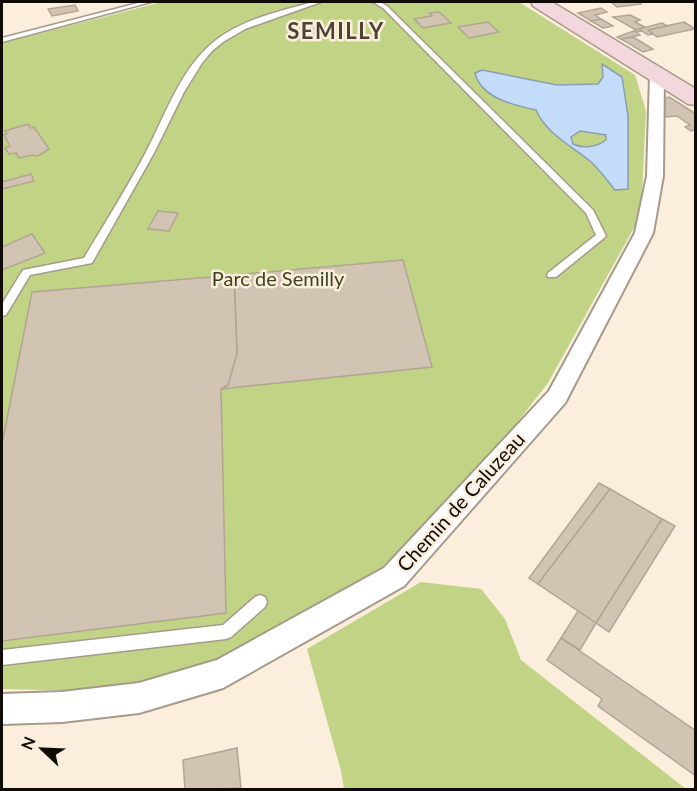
<svg xmlns="http://www.w3.org/2000/svg" width="697" height="791" font-family="Lato,sans-serif">
  <style>
    .green { fill: #c1d385 }
    .water { fill: #c2dcf9; stroke: #8d9db0; stroke-width: 1.5; fill-rule: evenodd }
    .building { fill: #d1c4b2; stroke: #b2a594; stroke-width: 1.5 }
    .lines { fill: none; stroke-linecap: round; stroke-linejoin: round }
    .lane-casing { stroke: #a79a89; stroke-width: 3 }
    .street-casing { stroke: #a79a89; stroke-width: 4 }
    .secondary-casing { stroke: #a79a89; stroke-width: 3 }
    .lane { fill: #fff; fill-rule: evenodd }
    .street { fill: #fff; fill-rule: evenodd }
    .secondary { fill: #f2d8dc; fill-rule: evenodd }
    .labels { text-anchor: middle; stroke-width: 5; stroke-linejoin: round; paint-order: stroke }
    .park-label { font-size: 20px; fill: #3d451e; stroke: #fceedc }
    .street-label { font-size: 20px; fill: #100b06; stroke: #fceedc }
    .far-district-label { font-size: 22px; font-weight: bold; letter-spacing: 1.5px; fill: #4e4333; stroke: #fceedc }
  </style>
  <rect width="100%" height="100%" fill="#fceedc"/>
  <g class="green">
    <path d="M162 2H519L635 75 646 111 641 215 548 383 475 476 382 574 209 669 89 691 2 689V43Z"/>
    <path d="M421 582 481 589 505 619 521 660 686 789H344L341 771 307 649Z"/>
  </g>
  <path class="water" d="M602 64 622 77 628 116V189L615 190C607 180 599 169 590 161 571 146 546 133 536 110 513 105 481 98 475 73L482 70 557 85 598 84 603 77ZM580 131 606 135V140C597 147 583 149 573 144L571 137Z"/>
  <g class="building">
    <path d="M611 2H638L641 4 617 7Z"/>
    <path d="M75 5 78 11 52 16 48 9Z"/>
    <path d="M601 8 607 12 595 15 601 19 591 21 578 13Z"/>
    <path d="M439 12 451 23 423 28 414 19 432 16 429 13Z"/>
    <path d="M630 15 640 20 635 22 645 27 636 30 613 17Z"/>
    <path d="M601 19 613 26 603 28 591 21Z"/>
    <path d="M488 22 499 32 469 38 458 27Z"/>
    <path d="M684 22 695 29 657 37 648 30Z"/>
    <path d="M662 23 667 26 648 30 653 34 648 35 639 29Z"/>
    <path d="M639 29 642 31 636 32 640 35 621 39 617 37Z"/>
    <path d="M633 37 653 49 643 52 621 39Z"/>
    <path d="M669 97 696 114V129L691 131 685 127 690 125 677 116 665 117V98Z"/>
    <path d="M28 124 31 128 34 127 49 149 38 156 32 155 19 158 16 153 9 154 5 148 10 146 4 135 7 134 5 131Z"/>
    <path d="M31 174 34 181 2 189V182Z"/>
    <path d="M158 211 178 213 169 231 148 229Z"/>
    <path d="M32 234 45 253 2 270V247Z"/>
    <path d="M403 260 432 367 221 389 228 385 237 353 234 275Z"/>
    <path d="M234 275 237 353 228 385 221 389 226 613 2 641V444L32 292Z"/>
    <path d="M599 483 610 489 538 584 529 578Z"/>
    <path d="M610 489 662 519 596 623 538 584Z"/>
    <path d="M662 519 675 526 609 632 596 623Z"/>
    <path d="M578 611 596 623 580 650 561 638Z"/>
    <path d="M561 638 696 731V776L598 706 602 699 547 660Z"/>
    <path d="M237 748 241 788 185 790 183 760Z"/>
  </g>
  <g class="lines">
    <g class="lane-casing">
      <g id="lane">
        <path d="M142 2H151L2 42V38Z"/>
        <path d="M313 2H321L245 29 223 42 212 51 202 63 184 92 154 153 92 263 30 275 6 315 2 316V304L23 270 84 258C105 223 127 188 146 152 166 114 181 67 216 40 243 19 280 11 313 2Z"/>
        <path d="M373 2H380L387 6 593 210 606 236 604 238 556 277H548L547 275 548 273 596 235 586 213 383 8Z"/>
        <path d="M260 595 265 597 267 602 265 607 231 637 226 639 2 665V650L223 625 255 597Z"/>
      </g>
    </g>
    <g class="street-casing">
      <path id="street" d="M657 72 664 76 663 176 653 233 565 403 404 586 223 688 139 713 62 722 2 724V694L62 692 139 683 217 660 384 568 549 391 635 233 647 176 650 76Z"/>
    </g>
    <g class="secondary-casing">
      <path id="secondary" d="M531 2H552L696 89V105L688 104 533 6Z"/>
    </g>
    <use href="#lane" class="lane"/>
    <use href="#street" class="street"/>
    <use href="#secondary" class="secondary"/>
  </g>
  <g class="labels">
    <g class="park-label">
      <text x="278" y="286">Parc de Semilly</text>
    </g>
    <g class="street-label">
      <text transform="translate(461 502) rotate(-48)" y="7">Chemin de Caluzeau</text>
    </g>
    <g class="far-district-label">
      <text x="336" y="39">SEMILLY</text>
    </g>
  </g>
  <rect width="697" height="791" fill="none" stroke="#100b06" stroke-width="6"/>
  <g transform="translate(42 749) rotate(293)" stroke="#fceedc" stroke-width="4.5" paint-order="stroke">
  <path d="M0-4.5L10 22L0 15L-10 22Z" fill="#100b06"/>
  <text y="-9" font-size="16" font-weight="bold" text-anchor="middle" fill="#100b06">N</text>
  </g>
</svg>
